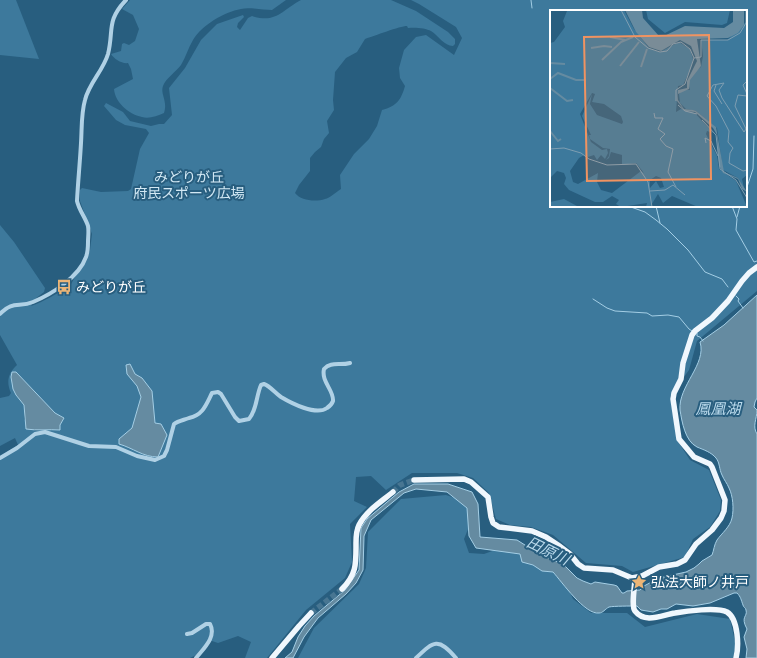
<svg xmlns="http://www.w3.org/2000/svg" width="757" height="658" font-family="'DM Sans','Noto Sans JP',sans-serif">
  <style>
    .green { fill: #3d799c; fill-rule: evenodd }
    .water { fill: #658ba1; stroke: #a4cee5 }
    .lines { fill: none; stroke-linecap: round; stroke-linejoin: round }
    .stream { stroke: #a4cee5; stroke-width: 1 }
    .major-tunnel { stroke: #487692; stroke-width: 5.5; stroke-dasharray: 5.5 3; stroke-linecap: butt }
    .minor { stroke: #b0d1e5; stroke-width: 4 }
    .major { stroke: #f0f7fd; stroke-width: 5.5 }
    .labels { text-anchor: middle; stroke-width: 4; stroke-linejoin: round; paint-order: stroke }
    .park-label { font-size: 14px; fill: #d2e8f4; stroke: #285e7f }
    .poi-label { font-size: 14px; fill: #fff; stroke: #285e7f; text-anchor: start }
    .water-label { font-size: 15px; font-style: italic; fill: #bbdbed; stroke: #285e7f }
    .inset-river { fill: none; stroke: #658ba1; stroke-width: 2 }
    .inset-road { fill: none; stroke: #7e9eb2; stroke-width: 1 }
    .view { fill: #f09361; fill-opacity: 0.15; stroke: #f09361; stroke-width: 2 }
    .inset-edge { fill: none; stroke: #fff; stroke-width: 2 }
  </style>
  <rect width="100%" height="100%" fill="#285e7f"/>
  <g class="green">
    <path d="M0 0H16L39 59 0 55Z"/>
    <path d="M130 0H286L272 10C263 10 249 7 241 9 224 12 202 25 193 40 188 48 186 57 181 65 176 72 166 78 163 86 160 94 168 101 164 113 157 116 149 119 142 117 128 114 115 102 114 89L133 79 131 69 128 63C122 64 114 59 111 54L121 51 122 44 124 43 129 45 135 41 139 29 133 15 122 9Z"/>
    <path d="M301 0H391L416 11 448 32 455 39V44L453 46C444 46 439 36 431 31 426 28 415 27 408 28L407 26C400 26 374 36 365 39L357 52 346 58 335 72 333 100 334 110 327 121 329 133 324 139 321 147 315 152 310 158V171L299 185 295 193C301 201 316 202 325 199 330 198 336 192 341 189L340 175 354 154 369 139 377 126 382 110C397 106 401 100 405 86L400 78 399 68 404 50 416 37 426 35 454 55 462 38 456 27 419 4 411 0H757V291L697 341 689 370 670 396 677 440 690 460 709 470 721 500 720 511 710 527 693 539 685 557 633 572 622 566 586 563 553 535 531 527 510 525 496 519 489 493 473 478 457 473H412L386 490 371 476 356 477 354 501 367 507 350 524 352 562 345 578 306 610 267 658H245L251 642 238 636 218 643 209 640 196 655 190 658H0V456L18 445 15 438 0 446V398L9 396 11 393C6 382 8 373 17 365L0 335V225L14 242 45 288 44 292 35 299 31 306C44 302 56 293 69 288L76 275 87 260 90 250 92 234 80 201V190L82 188 101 192 128 191 131 189 140 149 149 133 146 129 125 125 116 120 104 106 106 103 123 112 130 121 151 126 159 124H164L172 115 169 88 185 68 201 40 217 24 243 15 244 17 238 23 237 27 240 30 248 18 252 16C276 24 282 10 301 0ZM551 11H746V206H551ZM16 372 55 413 64 418 60 425 49 429 35 431 24 419V405L16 395 11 377Z"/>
    <path d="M446 495 464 501C474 518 471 522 464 539L469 553 484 554 506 546 562 575 573 599 591 613H627L645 627 697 614 730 619 736 646 733 658H298L314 628 359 584 366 568 368 532 401 499Z"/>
  </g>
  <g class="water">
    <path d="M757 295V398L755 402 754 407 757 410C757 419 752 426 757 434V658H746L747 649 744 637 747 629C740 616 748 617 746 610 746 608 743 607 743 605 741 600 741 597 737 593H734L710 603 693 606 676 604 667 609H661L653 612 641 610 637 606C631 606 614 606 609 607 605 609 603 613 599 613 585 615 562 582 553 572L542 571 533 565 522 562 520 554 476 548 469 536 467 508 447 492 416 489 404 493 371 520 364 536 363 570 356 583 346 594 318 618 304 637 293 658H285L292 652 298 637 305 626 314 616 345 590 359 570 361 528 367 519 399 492 414 484H448L472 492 478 504 480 537 517 540 536 552 564 565 577 578 583 581 591 584 595 582 614 585 617 586 622 593H624L627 591 640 590 644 586 659 578 686 572 694 568 699 564 702 561 712 555C714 550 714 545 717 540 722 533 730 527 732 518 734 509 733 496 729 488 727 483 724 480 722 475 719 469 720 463 716 458 711 452 704 450 697 447 685 441 682 422 680 410 678 386 707 364 700 342L724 325Z"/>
    <path d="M130 364 135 374 142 378 152 391 155 423 161 424 167 435 158 457C143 457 133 448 119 444V439L132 428 141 397 137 386 127 374 126 365Z"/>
    <path d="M12 372H16L55 413 64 418 60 425V430C48 429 38 431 26 429L24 405 16 395 13 389 11 377Z"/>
  </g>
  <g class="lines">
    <g class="stream">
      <path d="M531 0 532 8"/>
      <path d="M746 190 753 169 754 136"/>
      <path d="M628 206 645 212 656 220 667 229 688 250 705 272 722 279 728 287"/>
      <path d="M656 206 660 223"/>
      <path d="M732 206 737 219 736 230 754 262 757 261"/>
      <path d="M737 217 740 206"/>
      <path d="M736 296 739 299 738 301 743 308"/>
      <path d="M593 299 607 308 615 311 647 313 652 316 668 315 679 317 689 329 692 331"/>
      <path d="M697 333V336L700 337 703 341"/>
    </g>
    <g class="major-tunnel">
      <path d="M393 492 400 485 414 480"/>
      <path d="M311 613 342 589"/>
    </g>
    <g class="minor">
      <path d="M0 314C13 300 19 308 33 302 52 294 79 277 86 257 88 252 88 246 88 242 88 237 89 231 88 226 85 217 79 210 77 201 78 181 80 162 81 143 82 128 81 114 85 100 89 83 103 71 108 54 114 30 106 21 126 0"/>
      <path d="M0 458 17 448 35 434 45 432 89 446 116 447 137 456 155 460 164 456 167 450 174 424C178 421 184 420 189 418 203 415 206 405 212 393L218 392 221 394 235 417 239 421 249 419C257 410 256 396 261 385L264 384C270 386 275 393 281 397 291 403 316 416 327 408 330 406 332 404 333 401 334 390 321 382 324 369 331 361 340 366 350 363"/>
      <path d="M187 634 192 633 206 624H210C217 637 203 649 196 658"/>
      <path d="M416 658C434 641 438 637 456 658"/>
    </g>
    <g class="major">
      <path d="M414 480 464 479 471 482 488 497 491 517 493 523 499 527 532 531 546 537 558 545 570 554 578 564 584 568 613 570 632 578 642 576 659 567 677 564 685 560 696 544 712 530 721 518 724 511 725 500 712 467 710 464 694 457 679 439 673 399 674 393 681 379 683 363 692 335 695 331 712 318 728 301 742 281 749 273 757 267"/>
      <path d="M635 578C635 585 631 606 635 611 645 624 662 615 675 613 686 611 717 607 727 612 734 616 736 626 737 634 738 642 738 650 736 658"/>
      <path d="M342 589C357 574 356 563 356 543 356 537 356 531 359 525 366 511 381 502 393 492"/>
      <path d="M272 658 299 626 311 613"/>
    </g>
  </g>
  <defs>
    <g id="bus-bare" transform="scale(1.2)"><path d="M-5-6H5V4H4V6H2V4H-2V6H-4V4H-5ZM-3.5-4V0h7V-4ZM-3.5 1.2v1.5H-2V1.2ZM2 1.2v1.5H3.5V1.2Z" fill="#ecb576" stroke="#285e7f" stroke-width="2.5" paint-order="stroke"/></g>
    <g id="sight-bare" transform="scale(1.2)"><path d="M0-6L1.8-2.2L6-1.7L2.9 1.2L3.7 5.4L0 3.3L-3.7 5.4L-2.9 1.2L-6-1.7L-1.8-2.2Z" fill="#ecb576" stroke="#285e7f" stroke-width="2.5" paint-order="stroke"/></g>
  </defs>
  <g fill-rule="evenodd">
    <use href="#bus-bare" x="64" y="287"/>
    <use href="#sight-bare" x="639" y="582"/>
  </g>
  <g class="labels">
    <g class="park-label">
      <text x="189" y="182">みどりが丘<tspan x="189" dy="16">府民スポーツ広場</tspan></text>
    </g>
    <g class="poi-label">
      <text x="76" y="292">みどりが丘</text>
      <text x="651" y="587">弘法大師ノ井戸</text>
    </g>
    <g class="water-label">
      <text x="718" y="414">鳳凰湖</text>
      <text transform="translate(548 551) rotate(26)" y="5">田原川</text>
    </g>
  </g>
  <g transform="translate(550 10)">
    <rect width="197" height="197" fill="#285e7f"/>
    <path d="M74 0 84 19 99 38 110 42 129 32 140 39 143 49 141 58 133 75 128 76 126 102 131 99 145 103 163 123 157 121 156 124 167 146 169 159 186 171 197 197H148L122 186 113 193 108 184 100 197H96L97 193 71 197 66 194 69 190 62 186 53 192H45L19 180 14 174 16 168 14 163 7 161 0 168V33L4 32 15 17 13 11 17 1ZM42 83 45 84 42 92 54 94 71 106 73 112 72 114 47 105 40 94 42 84 32 106 41 125H39L40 129 53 138 60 139 59 146 56 150 59 148 61 142 72 145V155L86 153 94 163 91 161 62 183 51 180 47 172 48 163 28 174 23 172 20 161 29 148 34 145 38 147 44 145 47 150 51 145 55 149 58 143 57 139 52 140 41 132 30 104ZM106 166 111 168 114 177 110 178 106 171 100 178V170ZM96 0H180L177 13 172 15 135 12 115 23 98 9ZM197 11V165L192 169 194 178 188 168 173 160 167 118 146 101 136 99 130 93 129 84 132 80H140L138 73 144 62 151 57 153 46 151 30H177ZM14 189 27 196 30 197H0V192Z" fill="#3d799c" fill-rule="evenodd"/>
    <path d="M75 0H92L93 8 109 26H114L135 16 174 18 183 12V0H194V15L188 23 178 28 147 29 151 56 140 70 139 79 128 84V90L134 99 143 100 146 101 166 117 174 162 188 168 197 182 192 179 188 169 173 163 169 155 167 125 163 118 145 102 135 101 127 91 128 80 137 78V71L147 51 141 36 130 30 111 41 99 37 86 22Z" fill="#658ba1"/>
    <path class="inset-river" d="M60 27 75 30M41 38 54 36 62 37M52 50 71 32 83 27M0 53 15 54M70 56 89 32M91 57 97 39M0 69 8 63 26 70H36M0 78 17 91 23 90M0 121 8 131 11 129"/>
    <path class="inset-road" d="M71 0 85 27 98 38 110 42 117 41 123 34 131 32 140 39 144 48M144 48 151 47V30H178L190 23 196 13V0M197 71 193 75 197 84M166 75 164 81 172 94M197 86 188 85 185 96 196 119 194 122 172 88 169 80 174 73 163 75 157 86 166 96 179 121 178 132 183 138 180 143 179 153 193 161 197 160M126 91V80L135 74 144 48M128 95 135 101 147 104M104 103 105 108H113L108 119 115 124 110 129 116 136 123 139 118 162 126 177M152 110 166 125 170 159 186 170 197 188M156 133 155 128 161 131 168 146M0 139 14 138 31 143 39 149 57 155 86 154 98 172 102 197M100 181 115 180 123 175 135 185"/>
    <path class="view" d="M159 25 161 169 37 171 34 27Z"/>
    <rect width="197" height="197" class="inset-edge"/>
  </g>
</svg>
